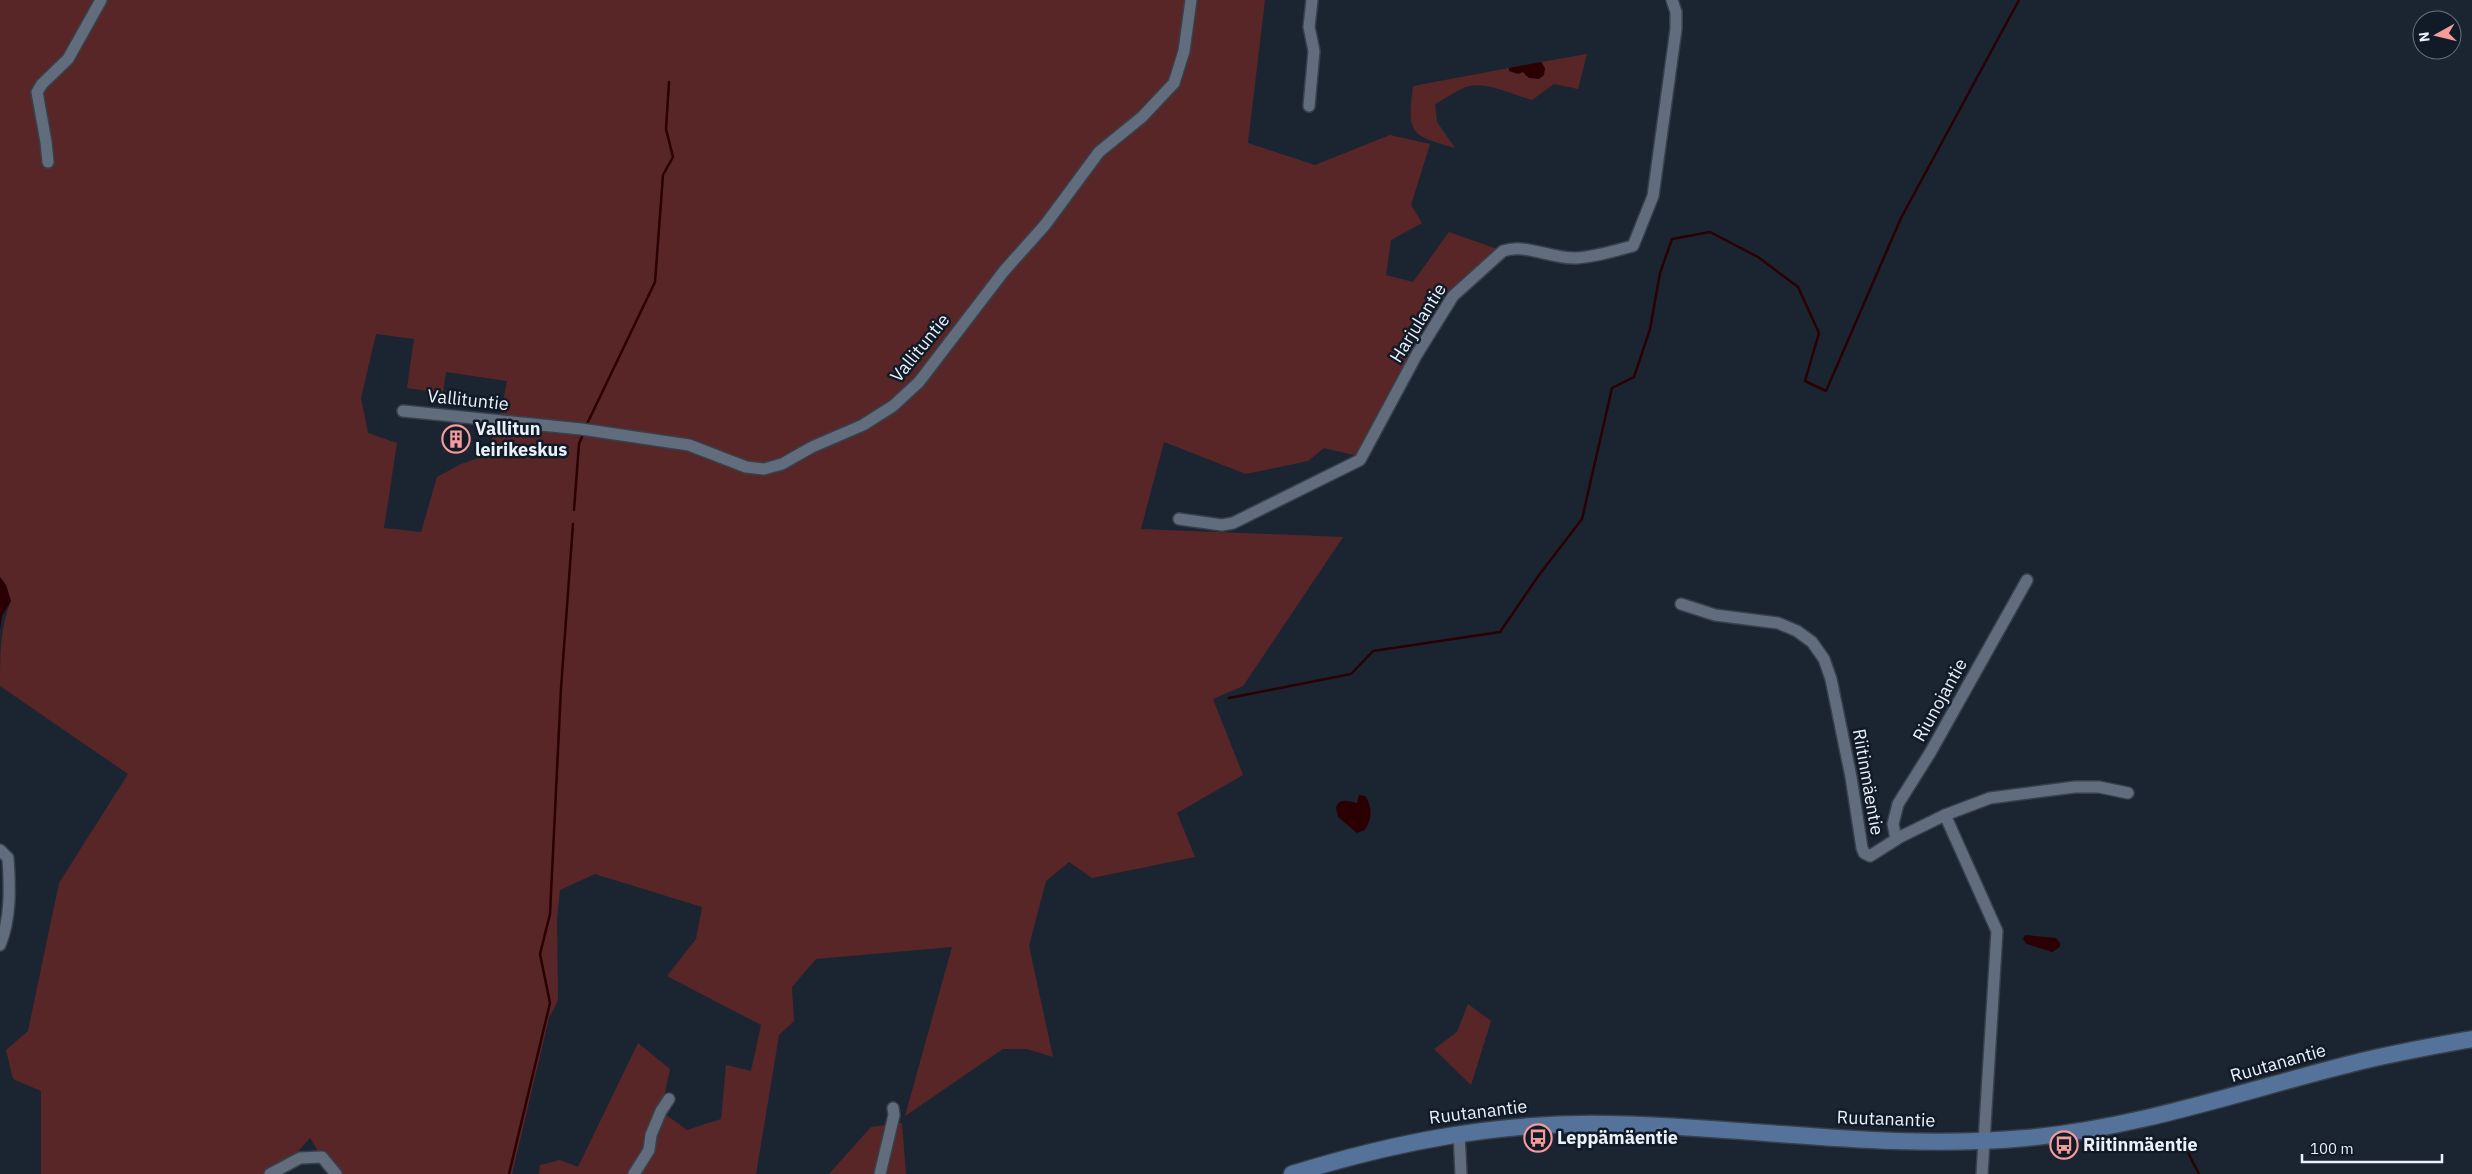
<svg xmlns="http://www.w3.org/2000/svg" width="2472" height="1174" font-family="'IBM Plex Sans',sans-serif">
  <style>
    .green { fill: #592628; fill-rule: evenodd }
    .water { fill: #2a0003 }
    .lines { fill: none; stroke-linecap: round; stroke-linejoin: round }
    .stream { stroke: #2a0003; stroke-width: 2.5 }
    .street-casing { stroke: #37404b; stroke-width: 14 }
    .secondary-casing { stroke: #37404b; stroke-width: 19 }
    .street { stroke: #616d7d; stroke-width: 11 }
    .secondary { stroke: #55739a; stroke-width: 16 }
    .labels { text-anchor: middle; stroke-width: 5; stroke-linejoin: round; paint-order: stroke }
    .street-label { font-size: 18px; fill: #eaf1fa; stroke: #111b28 }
    .poi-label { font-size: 18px; font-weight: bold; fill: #eaf1fa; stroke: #111b28; text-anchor: start }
  </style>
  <rect width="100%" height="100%" fill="#1b2532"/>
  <g class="green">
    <path d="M0 0H1265L1248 143 1315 165 1390 135 1430 144 1411 205 1422 223 1391 240 1386 275 1413 282 1449 232 1503 251 1460 289 1362 457 1324 448 1308 461 1246 474 1164 442 1141 529 1343 537 1243 686 1213 699 1243 775 1177 813 1195 857 1092 878 1069 862 1046 881 1029 946 1053 1057 1027 1049H1003L905 1116 952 947 816 959 792 987 794 1021 779 1035 756 1174H539L540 1165 560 1160 578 1167 638 1043 670 1069 661 1111 687 1130 721 1119 726 1065 751 1071 761 1025 667 976 696 939 702 907 595 874 560 890 557 918 558 1000 549 1018 512 1174H332L310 1138 277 1174H41V1091L13 1079 6 1050 28 1031 59 883 128 774 0 686C0 656 0 627 11 601L6 585 0 577ZM376 334 414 339 407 388 443 393 446 372 507 381 502 407 487 455 461 464 437 477 421 532 384 528 397 443 368 433 361 398Z"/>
    <path d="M1587 54 1578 89 1554 84 1532 100C1513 95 1482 79 1463 88 1454 92 1445 99 1435 104L1437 122 1455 148C1410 135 1407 134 1413 86L1509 68V71L1523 72 1526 76 1543 63 1541 62Z"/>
    <path d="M1468 1004 1491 1021 1471 1085 1434 1049 1457 1032Z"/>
    <path d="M902 1123 906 1174H829L871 1127Z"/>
  </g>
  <g class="water">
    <path d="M1541 62 1545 68 1544 75 1539 79 1529 78 1523 72 1518 74 1509 71V68Z"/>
    <path d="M0 577 6 585 11 601 2 616 0 630Z"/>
    <path d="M1359 795 1365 796C1373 807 1372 819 1365 830L1357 833 1338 817 1336 807C1341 797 1348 802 1357 803Z"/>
    <path d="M2025 935 2056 938 2060 943V947L2052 952 2027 944 2023 939Z"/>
  </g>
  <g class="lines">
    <g class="stream">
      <path d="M586 426 655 282 663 175 673 157 666 129 669 82"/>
      <path d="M574 510 579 444 583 434"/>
      <path d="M1229 698 1351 674 1373 651 1500 632 1539 575 1582 519 1612 388 1634 377 1650 329 1660 273 1672 239 1710 232 1758 257 1798 287 1819 333 1805 381 1826 391 1901 218 2019 0"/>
      <path d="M2183 1143 2199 1174"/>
      <path d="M509 1174 550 1003 540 954 550 914 561 688 573 524"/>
    </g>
    <g class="street-casing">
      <g id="street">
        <path d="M1309 106 1314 51 1309 27 1312 0"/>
        <path d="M48 162 46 142 37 92 42 84 68 59 101 0"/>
        <path d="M403 411 581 429 689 445 746 467 764 469 782 464 812 447 863 425 893 406 919 382 1004 271 1045 225 1099 152 1142 117 1174 83 1184 51 1191 0"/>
        <path d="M1179 519 1222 525 1233 523 1360 460 1417 354 1453 296 1503 251C1525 243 1552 259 1576 258 1595 257 1614 251 1633 246L1653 196 1676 29V12L1672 0"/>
        <path d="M1681 604 1715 615 1778 623 1797 631 1812 642 1824 659 1831 679 1851 777 1862 848 1864 853 1870 856 1900 837 1945 815 1990 798 2075 787H2099L2128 793"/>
        <path d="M1945 815 1997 931 1982 1174"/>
        <path d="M1896 839 1893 824 1898 804 1930 753 2027 580"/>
        <path d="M0 850 8 858C10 888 11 918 0 945"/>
        <path d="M1459 1133 1461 1174"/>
        <path d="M270 1174 300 1158 322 1157 336 1174"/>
        <path d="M634 1174 649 1150 651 1135 661 1111 669 1099"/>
        <path d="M880 1174 894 1115 893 1108"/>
      </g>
    </g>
    <g class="secondary-casing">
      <path id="secondary" d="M1292 1174C1395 1142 1498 1122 1606 1124 1745 1126 1886 1151 2026 1138 2139 1128 2245 1090 2354 1063 2393 1053 2433 1046 2472 1039"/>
    </g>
    <use href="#street" class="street"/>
    <use href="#secondary" class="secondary"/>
  </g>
  <defs>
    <g id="building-ring" transform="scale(1.4375)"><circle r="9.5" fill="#111b28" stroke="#f59b9c" stroke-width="1.5"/><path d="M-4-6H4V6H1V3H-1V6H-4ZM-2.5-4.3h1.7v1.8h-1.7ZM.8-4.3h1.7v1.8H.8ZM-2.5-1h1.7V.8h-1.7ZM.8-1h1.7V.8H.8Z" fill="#f59b9c"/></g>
    <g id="bus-ring" transform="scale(1.4375)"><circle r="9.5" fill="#111b28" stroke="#f59b9c" stroke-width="1.5"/><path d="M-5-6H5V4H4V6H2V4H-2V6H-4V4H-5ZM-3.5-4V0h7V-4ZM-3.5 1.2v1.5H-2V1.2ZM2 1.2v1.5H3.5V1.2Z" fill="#f59b9c"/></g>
  </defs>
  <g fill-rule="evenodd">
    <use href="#building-ring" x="456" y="439"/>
    <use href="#bus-ring" x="1538" y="1138"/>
    <use href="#bus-ring" x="2064" y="1145"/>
  </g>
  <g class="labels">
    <g class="street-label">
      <text transform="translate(1418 323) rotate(-58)" y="6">Harjulantie</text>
      <text transform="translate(920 348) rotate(-51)" y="6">Vallituntie</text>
      <text transform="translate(468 400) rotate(6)" y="6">Vallituntie</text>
      <text transform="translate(1940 700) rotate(-61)" y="6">Riunojantie</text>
      <text transform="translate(1868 782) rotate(80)" y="6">Riitinmäentie</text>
      <text transform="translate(2278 1063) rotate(-16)" y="6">Ruutanantie</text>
      <text transform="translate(1478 1112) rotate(-7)" y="6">Ruutanantie</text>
      <text transform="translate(1886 1119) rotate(2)" y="6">Ruutanantie</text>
    </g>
    <g class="poi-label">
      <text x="475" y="435">Vallitun<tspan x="475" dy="21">leirikeskus</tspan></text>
      <text x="1557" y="1144">Leppämäentie</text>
      <text x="2083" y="1151">Riitinmäentie</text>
    </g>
  </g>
  <g transform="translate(2437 35) rotate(262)"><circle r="24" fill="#111b28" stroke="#68717c"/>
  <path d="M0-4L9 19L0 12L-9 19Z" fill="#f59b9c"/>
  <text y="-8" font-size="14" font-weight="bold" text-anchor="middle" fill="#eaf1fa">N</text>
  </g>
  <path d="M2302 1154v8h140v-8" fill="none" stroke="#eaf1fa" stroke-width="2.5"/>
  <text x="2310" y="1154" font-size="15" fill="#eaf1fa" stroke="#111b28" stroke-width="4" paint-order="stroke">100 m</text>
</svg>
